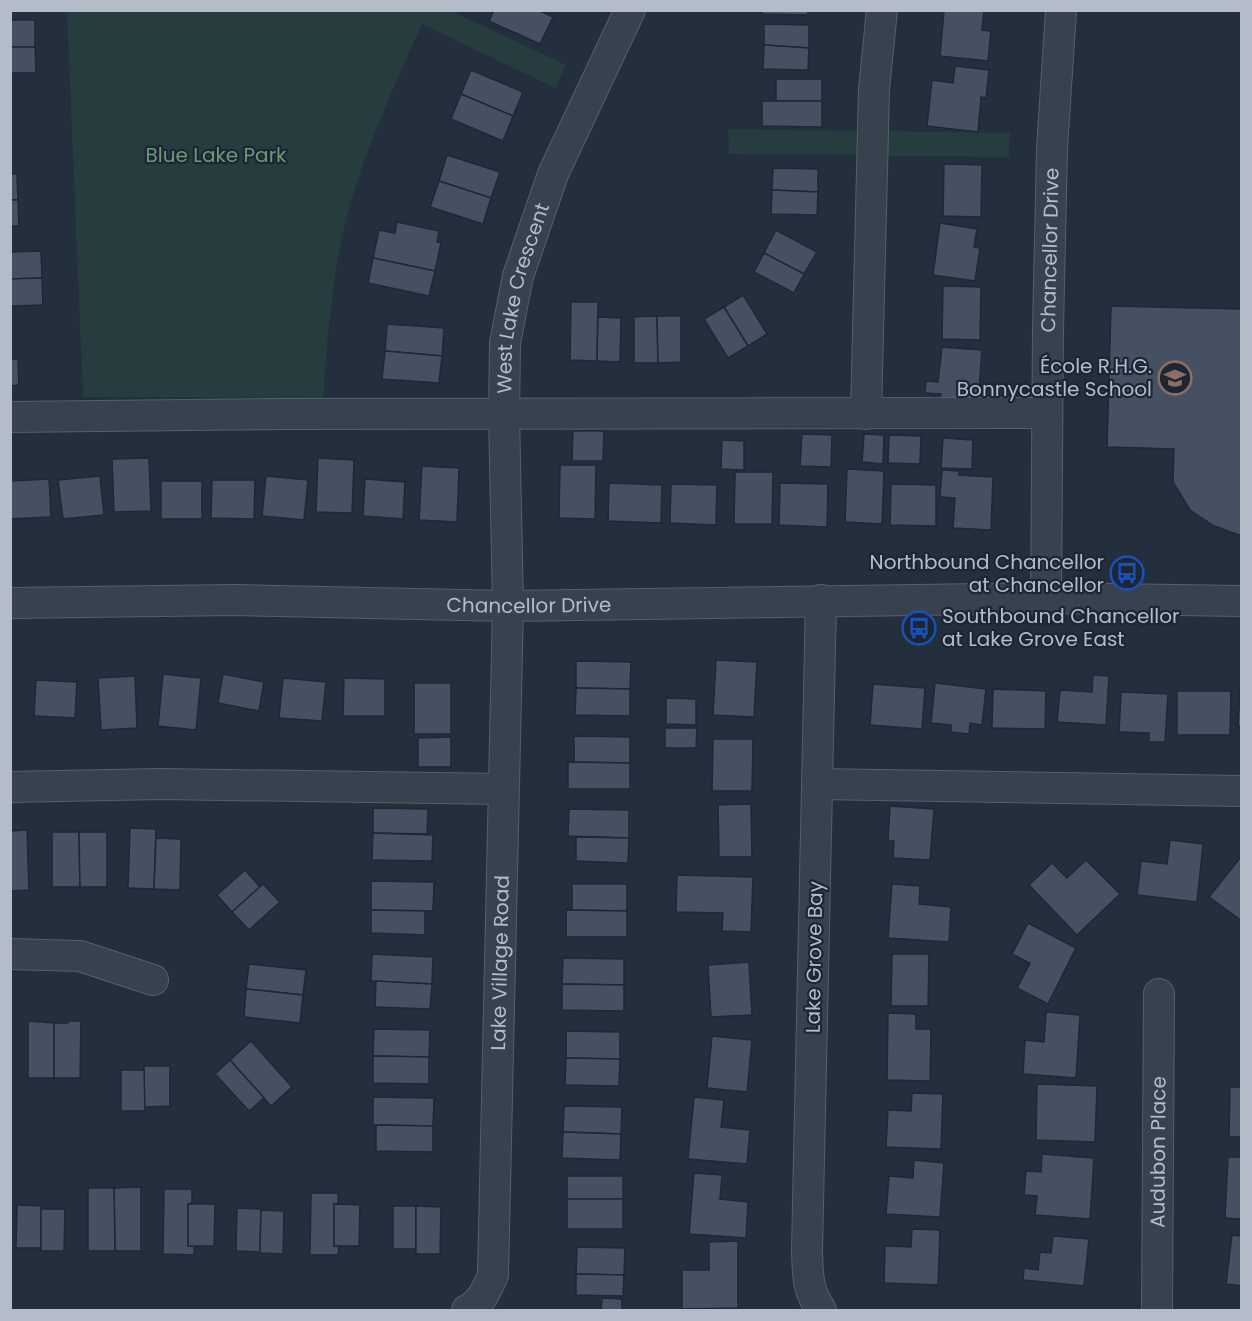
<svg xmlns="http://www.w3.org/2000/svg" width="1252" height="1321" font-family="Poppins,sans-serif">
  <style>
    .green { fill: #263c3f }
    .building { fill: #455162; stroke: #1f2835; stroke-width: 1.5 }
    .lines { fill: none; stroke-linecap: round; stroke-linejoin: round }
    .minor-casing { stroke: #565f6c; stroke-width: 32 }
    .minor { stroke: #38414e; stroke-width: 30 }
    .labels { text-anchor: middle; stroke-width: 4.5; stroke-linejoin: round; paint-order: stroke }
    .park-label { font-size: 20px; fill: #6b9a76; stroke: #1d2633 }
    .street-label { font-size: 20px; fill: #b4bcc9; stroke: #1d2633 }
    .poi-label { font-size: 20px; fill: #b4bcc9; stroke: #1d2633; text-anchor: end }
  </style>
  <rect width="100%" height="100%" fill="#242f3e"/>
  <g class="green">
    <path d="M67 11H451L566 65 555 88 422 24C395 84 367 144 349 208 332 270 328 334 323 398L83 397Z"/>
    <path d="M728 129 858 131 857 155 729 154Z"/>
    <path d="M887 131 1010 133 1009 157 887 156Z"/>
  </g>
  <g class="building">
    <path d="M494 10H538L553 17 540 44 489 21Z"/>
    <path d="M762 10H808V15L762 14Z"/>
    <path d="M944 10H984L982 30 991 31 988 61 940 56Z"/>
    <rect x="10" y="20" width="25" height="27"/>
    <path d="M764 24 809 25V48L764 45Z"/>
    <path d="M764 45 809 48 808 70 763 69Z"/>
    <path d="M10 47H35L36 73H10Z"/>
    <path d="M955 66 989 70 986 98 981 97 978 132 927 126 932 80 953 83Z"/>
    <path d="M471 70 523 92 513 116 461 94Z"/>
    <rect x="776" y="79" width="46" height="22"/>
    <path d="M461 94 513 116 503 141 451 119Z"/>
    <path d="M762 101H822V127L762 126Z"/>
    <path d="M447 155 500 172 491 198 439 181Z"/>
    <path d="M944 164 982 165 981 217 943 216Z"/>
    <path d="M773 168 818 169V192L772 190Z"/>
    <path d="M10 174H17L18 200H10Z"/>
    <path d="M439 181 491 198 483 224 430 207Z"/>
    <path d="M772 190 818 192 817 215 771 214Z"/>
    <path d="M10 200H18L19 226H10Z"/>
    <path d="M397 222 439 231 437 242 441 243 435 271 373 258 379 230 395 233Z"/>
    <path d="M940 223 977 229 974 247 980 248 975 281 933 275Z"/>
    <path d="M776 230 817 252 804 274 764 253Z"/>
    <path d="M41 251 42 278 10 279V252Z"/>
    <path d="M764 253 804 274 794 293 754 272Z"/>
    <path d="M373 258 435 271 429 296 368 283Z"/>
    <path d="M42 278 43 305 10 306V279Z"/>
    <path d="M943 286 981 287 980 340 942 339Z"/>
    <path d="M743 295 767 334 748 346 724 307Z"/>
    <path d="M571 302H598L597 361 570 360Z"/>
    <path d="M1111 306 1242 309V536L1214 526 1190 510 1173 482 1174 449 1107 447Z"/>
    <path d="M724 307 748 346 728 358 704 319Z"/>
    <path d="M657 316 658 363H634V317Z"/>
    <path d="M657 316H681V362L658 363Z"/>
    <path d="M598 317 621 318 620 362 597 361Z"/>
    <path d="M387 324 444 328 442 356 385 351Z"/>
    <path d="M942 347 982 350 978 404 940 400 941 394 925 393 926 381 938 382Z"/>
    <path d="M385 351 442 356 439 383 382 379Z"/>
    <path d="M10 359H18L19 385 10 386Z"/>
    <path d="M573 431H604L603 461H572Z"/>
    <path d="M802 434 832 435 831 467 800 466Z"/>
    <path d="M864 434 884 435 883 464 862 462Z"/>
    <path d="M889 435 921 436 920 464 888 463Z"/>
    <path d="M943 438 973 440 972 469 941 468Z"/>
    <path d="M722 440 744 441V470L721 469Z"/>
    <path d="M149 458 151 511 114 512 112 459Z"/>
    <path d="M318 458 354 460 352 513 316 512Z"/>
    <path d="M560 465H596L595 519 559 518Z"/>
    <path d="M422 466 459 468 457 522 419 520Z"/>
    <path d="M847 469 884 471 882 524 845 522Z"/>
    <path d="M942 470 959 471V475L993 477 991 530 953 528 955 498 940 497Z"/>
    <path d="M735 472H773L772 524H734Z"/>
    <path d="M100 476 104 515 63 519 58 480Z"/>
    <path d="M266 476 308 480 304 520 262 516Z"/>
    <path d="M49 479 51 517 10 519V481Z"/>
    <path d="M365 479 405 482 403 519 363 516Z"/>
    <path d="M212 480H255L254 519 211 518Z"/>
    <rect x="161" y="481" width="41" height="38"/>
    <path d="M609 483 662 485 661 523 608 521Z"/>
    <path d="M780 483 828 484 827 527 779 525Z"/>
    <path d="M671 484 717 485 716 525 670 523Z"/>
    <path d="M891 484 936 485V526L890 525Z"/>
    <path d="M716 660 757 662 754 717 713 715Z"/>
    <path d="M576 661 631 662 630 689 576 688Z"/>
    <path d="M163 674 201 678 196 730 158 726Z"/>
    <path d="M223 674 264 682 259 711 218 703Z"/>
    <path d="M1093 675 1109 676 1106 725 1057 722 1060 690 1092 692Z"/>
    <path d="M135 676 137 728 101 730 98 678Z"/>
    <path d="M283 678 326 682 322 721 279 718Z"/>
    <path d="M344 678 385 679V716H343Z"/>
    <path d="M36 680 77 682 75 718 34 716Z"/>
    <rect x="414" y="683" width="37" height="51"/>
    <path d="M935 683 986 689 982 725 970 723 969 734 951 732V725L931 723Z"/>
    <path d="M873 684 925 688 922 729 870 725Z"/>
    <path d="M576 688 630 689V716L575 715Z"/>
    <path d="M993 689 1046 691 1045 729 992 728Z"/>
    <path d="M1240 689H1242V726H1238Z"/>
    <path d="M1177 691H1231L1230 735H1177Z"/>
    <path d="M1121 692 1168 694 1165 742H1149V733L1119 732Z"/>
    <path d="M666 698 696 699V725L666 724Z"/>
    <path d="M665 728H697L696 748H665Z"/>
    <path d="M574 736 630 737V763L574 762Z"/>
    <path d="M451 737V767H418V738Z"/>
    <path d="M713 739H753L752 791H712Z"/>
    <path d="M568 762 630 763V789H568Z"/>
    <path d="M751 804 752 857H719L718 805Z"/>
    <path d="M890 806 934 809 930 860 893 858 894 841H888Z"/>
    <path d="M373 808 428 809 427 834 373 833Z"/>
    <path d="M569 809 629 810V838L568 836Z"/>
    <path d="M130 828 156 829 154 889 128 888Z"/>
    <path d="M27 830 29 890 10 891V831Z"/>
    <path d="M52 832H79L80 887H52Z"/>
    <path d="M79 832H107V887H80Z"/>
    <path d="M373 833 433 835 432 861 372 860Z"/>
    <path d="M576 837 629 838 628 863 576 861Z"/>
    <path d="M156 838 181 839 180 890 154 889Z"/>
    <path d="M1170 840 1203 844 1197 902 1137 895 1141 861 1167 864Z"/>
    <path d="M1240 858 1242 859V921L1209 897Z"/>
    <path d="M1086 860 1120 894 1077 935 1029 885 1052 863 1067 878Z"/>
    <path d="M245 870 260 887 232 912 217 895Z"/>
    <path d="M677 875 753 877 751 932 722 931 723 913 676 912Z"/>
    <path d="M371 881 434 882 433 911 371 910Z"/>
    <path d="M263 884 280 902 249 930 232 912Z"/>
    <path d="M572 884H627V911L572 910Z"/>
    <path d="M892 884 920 886 919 904 951 907 949 942 888 938Z"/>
    <path d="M371 910 425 911V935L371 933Z"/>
    <path d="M566 910 627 911V937H566Z"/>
    <path d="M1028 923 1076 948 1048 1004 1017 988 1030 963 1012 954Z"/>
    <path d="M372 954 433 957 432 984 371 981Z"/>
    <path d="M892 954H929L928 1006H891Z"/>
    <path d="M563 958 624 959V985L562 984Z"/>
    <path d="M749 962 752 1015 711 1017 708 965Z"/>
    <path d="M249 964 306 970 303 995 246 989Z"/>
    <path d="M376 981 432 984 430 1009 375 1007Z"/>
    <path d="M562 984 624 985V1011L562 1010Z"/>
    <path d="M246 989 303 995 300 1023 244 1017Z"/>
    <path d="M1046 1012 1080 1015 1076 1078 1023 1074 1025 1040 1044 1042Z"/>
    <path d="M888 1013 916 1014V1029H931L930 1081 887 1080Z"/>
    <path d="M28 1021 54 1023V1078H28Z"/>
    <path d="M68 1021H81L80 1078H54V1023H68Z"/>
    <path d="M374 1029 430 1030 429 1057 373 1056Z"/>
    <path d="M566 1031 620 1032V1059L566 1058Z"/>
    <path d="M712 1036 752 1040 747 1092 707 1088Z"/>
    <path d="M251 1041 292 1087 271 1106 230 1060Z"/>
    <path d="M373 1056 429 1057V1084L373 1083Z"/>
    <path d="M566 1058 620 1059 619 1086 565 1085Z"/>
    <path d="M230 1060 264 1098 249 1111 215 1074Z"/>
    <path d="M144 1066H170V1106L144 1107Z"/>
    <path d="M121 1070H144L145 1111H121Z"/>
    <path d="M1037 1084 1097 1086 1095 1142 1036 1140Z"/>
    <path d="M1230 1087H1242V1137H1229Z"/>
    <path d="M912 1093 943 1094 941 1149 886 1147 888 1110 911 1111Z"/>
    <path d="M373 1097 434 1098 433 1126 373 1125Z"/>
    <path d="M694 1097 724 1100 721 1127 750 1130 747 1164 688 1159Z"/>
    <path d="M564 1106 622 1107 621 1134 563 1132Z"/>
    <path d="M376 1125 433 1126V1152L376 1151Z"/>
    <path d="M563 1132 621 1134 620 1160 562 1158Z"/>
    <path d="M1042 1154 1094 1158 1090 1219 1035 1215 1037 1196 1024 1195 1026 1171 1041 1172Z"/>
    <path d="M1228 1157H1242V1219L1225 1218Z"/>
    <path d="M914 1160 944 1163 940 1217 886 1214 889 1176 913 1178Z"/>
    <path d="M694 1173 722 1175 720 1199 748 1202 746 1238 689 1234Z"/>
    <rect x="567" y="1176" width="56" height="23"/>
    <path d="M141 1187V1251H115L114 1188Z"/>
    <path d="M88 1188H114L115 1251H88Z"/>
    <path d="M164 1189H192V1203L188 1204V1246H194V1255L163 1254Z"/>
    <path d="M311 1193H338V1204H334V1246H339L338 1255H310Z"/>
    <rect x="567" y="1199" width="56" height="30"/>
    <path d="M188 1204H215L214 1246H188Z"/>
    <path d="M334 1204 360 1205 359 1246H334Z"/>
    <path d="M17 1205 41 1206V1248H16Z"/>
    <rect x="393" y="1206" width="23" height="43"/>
    <path d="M416 1206 441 1207 440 1254H416Z"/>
    <path d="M237 1208 261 1209 260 1252 236 1251Z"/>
    <path d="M41 1209H65L64 1251H41Z"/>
    <path d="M261 1210 284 1211 283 1254 260 1253Z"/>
    <path d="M912 1229 940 1230 938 1285 884 1283 885 1246 911 1247Z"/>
    <path d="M1232 1235 1242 1236V1286L1226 1284Z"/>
    <path d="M1053 1236 1089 1239 1084 1286 1023 1280 1024 1268 1038 1270 1040 1252 1051 1253Z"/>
    <path d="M738 1241V1308L682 1309V1270H709V1242Z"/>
    <path d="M577 1247 625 1248 624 1275 576 1274Z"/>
    <path d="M576 1274 624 1275 623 1296 576 1295Z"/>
    <path d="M602 1298 622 1299V1310H601Z"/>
  </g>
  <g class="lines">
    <g class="minor-casing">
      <g id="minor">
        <path d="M866 414 874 89 882 10"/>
        <path d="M10 417 283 414 1047 413"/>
        <path id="s1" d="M1046 598 1048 330 1052 149 1061 10"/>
        <path d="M821 600 807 1251C808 1276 807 1289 821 1310"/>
        <path id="s2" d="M10 603 235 600 508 606 1046 598 1242 601"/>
        <path d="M817 784 1242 791"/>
        <path d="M10 787 161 784 503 789"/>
        <path d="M10 954 80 956 153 980"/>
        <path id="s3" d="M467 1310C481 1304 487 1289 493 1275L508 606 504 414 505 343 518 276 553 174 630 10"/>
        <path id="s4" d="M1157 1310 1159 994"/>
      </g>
    </g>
    <use href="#minor" class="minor"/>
  </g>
  <defs>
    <g id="school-ring" transform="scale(1.725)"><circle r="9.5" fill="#1d2633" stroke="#8d6e63" stroke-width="1.5"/><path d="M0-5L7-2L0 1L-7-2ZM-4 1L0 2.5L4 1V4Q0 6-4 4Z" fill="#8d6e63"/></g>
    <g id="bus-ring" transform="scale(1.725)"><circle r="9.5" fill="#1d2633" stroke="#1a4fb4" stroke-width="1.5"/><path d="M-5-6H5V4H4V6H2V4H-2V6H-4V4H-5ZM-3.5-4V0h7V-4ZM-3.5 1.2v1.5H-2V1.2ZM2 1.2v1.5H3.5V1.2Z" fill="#1a4fb4"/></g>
  </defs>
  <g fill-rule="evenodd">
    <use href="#school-ring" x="1175" y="378"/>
    <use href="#bus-ring" x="1127" y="573"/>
    <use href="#bus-ring" x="919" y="628"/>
  </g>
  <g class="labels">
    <g class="park-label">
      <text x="216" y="162">Blue Lake Park</text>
    </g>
    <g class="street-label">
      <text dy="7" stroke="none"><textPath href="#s1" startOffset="348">Chancellor Drive</textPath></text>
      <text dy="7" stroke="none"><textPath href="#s3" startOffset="1024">West Lake Crescent</textPath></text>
      <text dy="7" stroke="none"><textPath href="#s2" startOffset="519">Chancellor Drive</textPath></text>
      <text transform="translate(814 957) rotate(-89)" y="7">Lake Grove Bay</text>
      <text dy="7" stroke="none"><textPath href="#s3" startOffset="357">Lake Village Road</textPath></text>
      <text dy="7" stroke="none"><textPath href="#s4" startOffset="158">Audubon Place</textPath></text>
    </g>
    <g class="poi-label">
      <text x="1152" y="373">École R.H.G.<tspan x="1152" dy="23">Bonnycastle School</tspan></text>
      <text x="1104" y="569">Northbound Chancellor<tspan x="1104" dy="23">at Chancellor</tspan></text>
      <text x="942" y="623" text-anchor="start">Southbound Chancellor<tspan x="942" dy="23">at Lake Grove East</tspan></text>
    </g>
  </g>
  <rect width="1252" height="1321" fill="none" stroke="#b4bcc9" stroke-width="24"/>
</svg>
